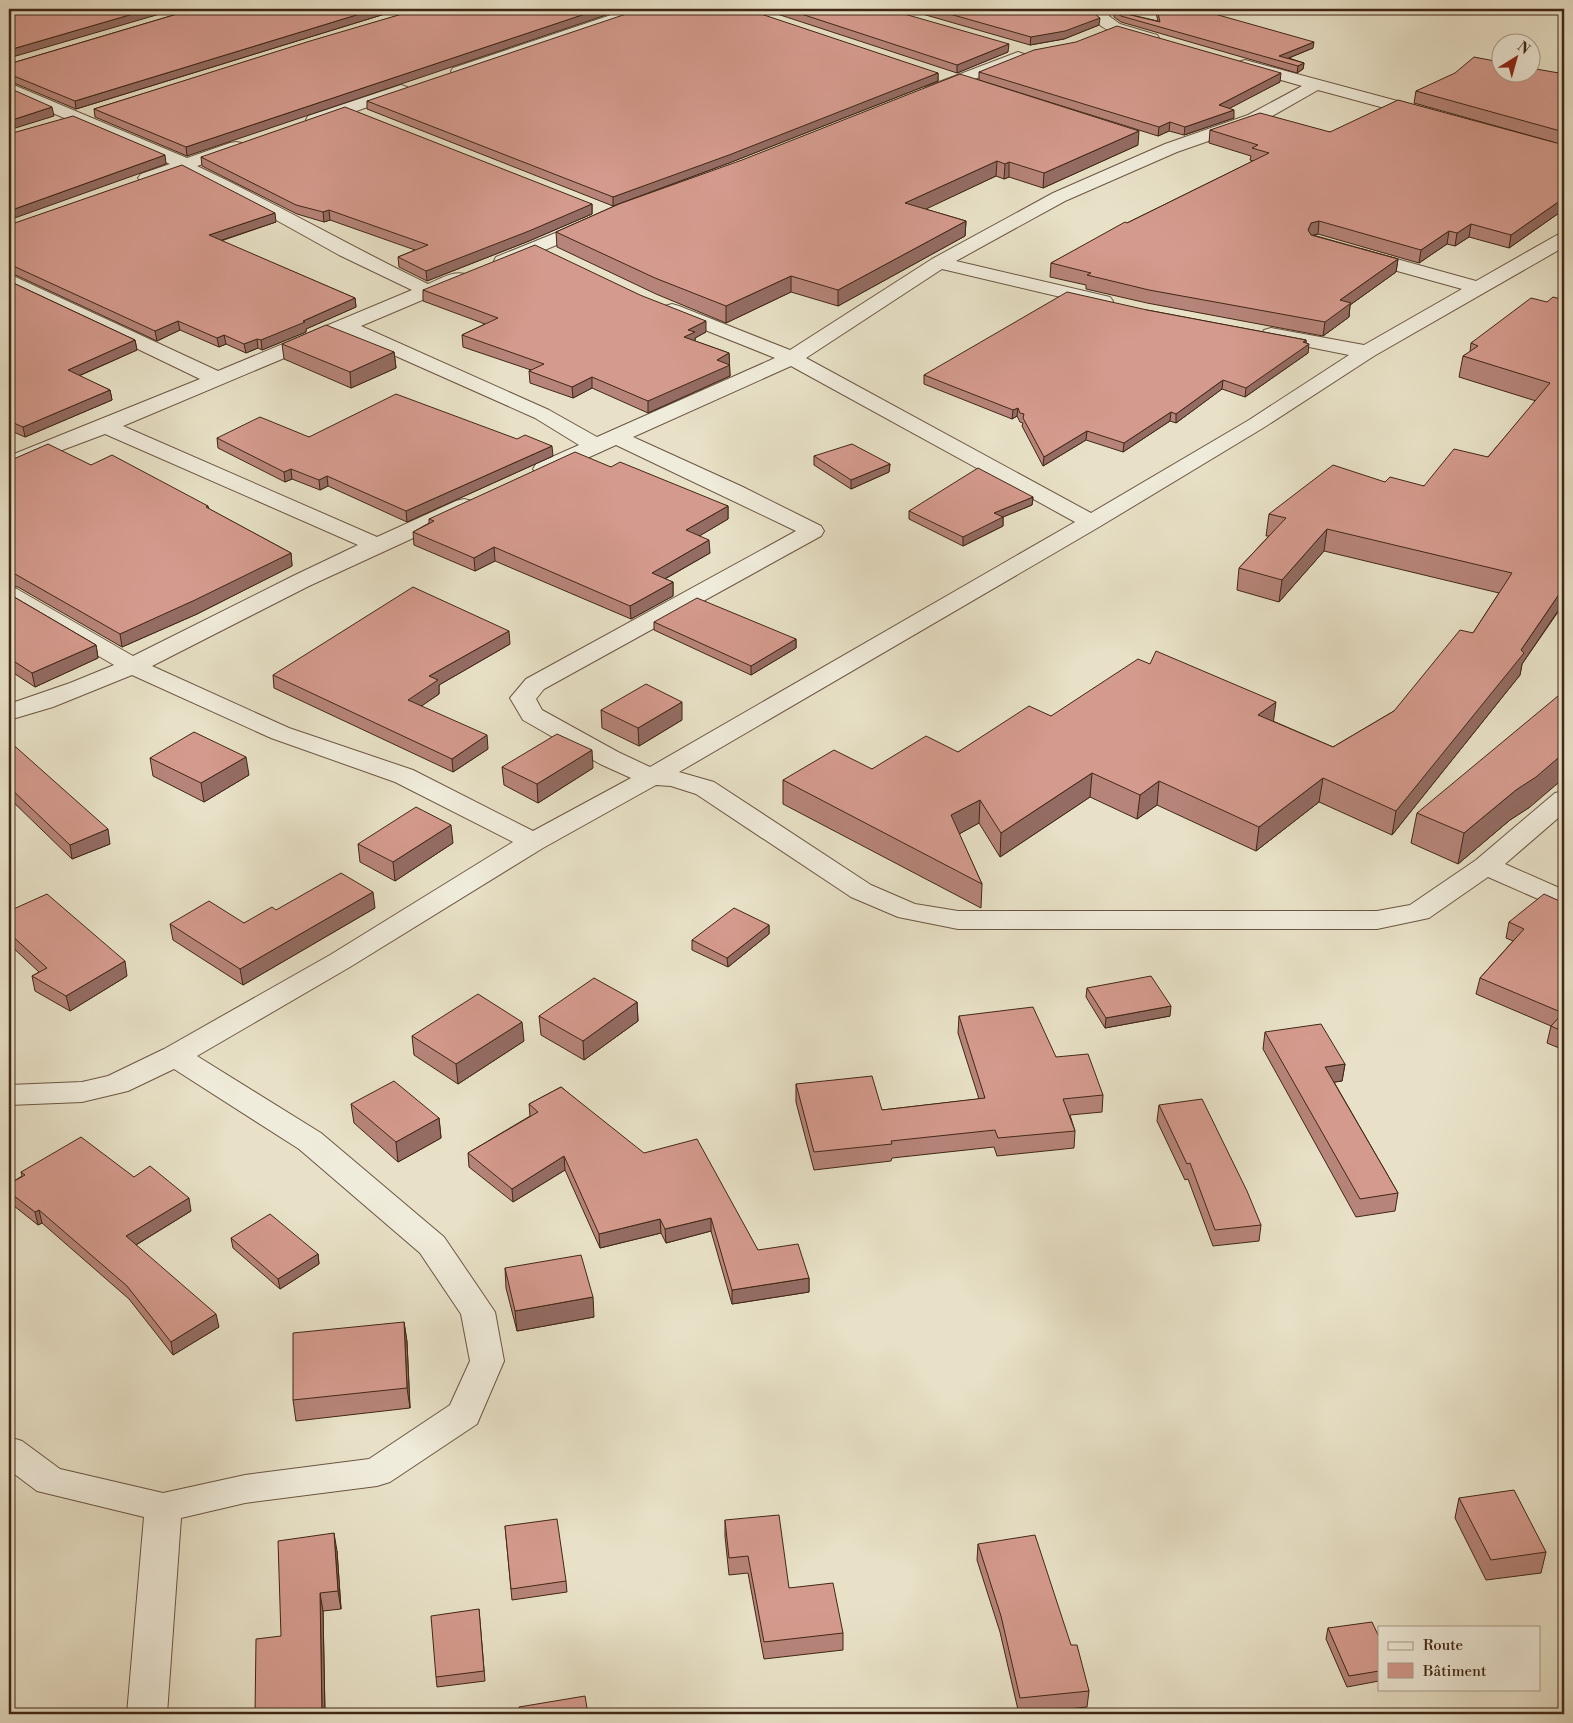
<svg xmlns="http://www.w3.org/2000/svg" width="1573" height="1723" font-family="'Libre Bodoni',serif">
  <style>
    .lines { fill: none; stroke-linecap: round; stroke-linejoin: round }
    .minor-casing { stroke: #6b5642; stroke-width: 2 }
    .minor { fill: #f0ecdb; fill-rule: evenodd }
    .wall { fill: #b68479; stroke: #412716 }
    .shaded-wall { fill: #946c63; stroke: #412716 }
    .building { fill: #d49a8d; stroke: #412716 }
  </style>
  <rect width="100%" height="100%" fill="#e8e1c7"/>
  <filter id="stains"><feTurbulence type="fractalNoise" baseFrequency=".004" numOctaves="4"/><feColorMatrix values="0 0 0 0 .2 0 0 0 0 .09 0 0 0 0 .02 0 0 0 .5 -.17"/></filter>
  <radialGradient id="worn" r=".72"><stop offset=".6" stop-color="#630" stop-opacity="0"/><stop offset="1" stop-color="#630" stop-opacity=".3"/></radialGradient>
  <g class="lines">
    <g class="minor-casing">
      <g id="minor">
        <path d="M629 9H652L649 12 465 74H453L451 71 453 68Z"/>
        <path d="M1094 9H1109V16L1120 24 1157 35 1159 38 1157 41 1151 43C1133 38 1104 34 1093 18Z"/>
        <path d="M1018 52 1024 54 1026 57 1024 60 938 93H926L924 90 926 87Z"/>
        <path d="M1245 60 1431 110 1433 114 1431 118 1425 119 1318 90 1260 123 1177 152 1065 201 956 261 1110 297 1113 301 1110 305 1103 307 942 269 806 358 1091 513 1249 420 1349 355 1264 338 1261 334 1264 330 1271 328 1364 345 1462 289 1354 259 1352 255 1354 251 1361 249 1368 251 1476 281 1557 235 1564 234V247L1374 356 1263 428 1099 527 679 772 714 782 871 885 915 904 958 911H1377L1410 905 1476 860 1555 793 1564 791V813L1505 864 1564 890V908L1554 906 1488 877 1429 918 1377 929H958L898 917 851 897 696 794 671 786 656 785 543 848 350 967 197 1056 321 1133 444 1237 495 1312 504 1361 477 1424 390 1482 377 1486 245 1503 181 1518 167 1714H127L144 1517 37 1491 9 1470V1437L22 1441 60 1469 163 1493 245 1475 369 1459 450 1405 470 1361 461 1314 420 1253 299 1149 174 1069 128 1091 82 1102 9 1105V1085L82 1082 108 1076 164 1049 330 955 513 842 395 782 271 738 132 675 53 707 9 720V704L70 683 114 665 9 604V587L17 589 133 656 293 576 358 545 105 434 9 470V456L200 379 9 287V274L218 371 412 290 339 255 242 201 183 171 147 183 141 182 138 178 141 174 170 164 9 94V83L187 158 230 143 236 142 242 143 245 147 242 151 197 166C275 203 350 246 428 284 440 279 452 271 465 274L468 278 465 282 361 326 549 410 597 437 775 358 665 314 662 310 665 306 672 304 679 306 790 350 932 259 1053 193 1165 144 1248 115 1302 86 1239 68 1237 65 1239 62ZM344 333 535 418 579 445 536 464 533 469 536 474 544 476 552 474 616 445 796 531 526 679 510 698 523 720 600 764 631 778 533 831 413 770 289 728 152 666 309 586 472 511 475 506 472 501 464 499 456 501 377 537 123 426ZM791 366 1075 522 650 767 618 752 542 710 536 699 544 689 821 536 824 531 821 526 743 487 633 437Z"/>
        <path d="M401 85 407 87 409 90 407 93 320 124H308L306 120 308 116Z"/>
        <path d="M590 219 596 220 599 224 596 228 510 265 503 267 496 265 494 261 496 257Z"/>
      </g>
    </g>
    <use href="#minor" class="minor"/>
  </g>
  <g class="wall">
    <path d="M194 9H401L76 109 9 81V64Z"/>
    <path d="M419 9 187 156 95 117 94 109Z"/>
    <path d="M762 9H887L1008 52 957 73Z"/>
    <path d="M905 9H1029L1036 11 1092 12 1099 25 1064 39 1030 45Z"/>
    <path d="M1155 9H1197L1313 48 1289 58 1304 63 1303 69 1297 73 1121 22 1114 17V11L1158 21Z"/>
    <path d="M979 72 1280 82 1229 108 1234 118 1184 135 1169 131 1158 136 979 80Z"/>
    <path d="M1564 72V210L1559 213 1509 248 1469 237 1455 246 1447 244 1419 263 1318 234 1313 235 1398 259 1396 272 1350 305 1349 317 1323 336 1147 303 1086 289V285L1050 277 1051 263 1127 223 1253 161 1250 160 1251 156 1209 143 1210 130 1330 132 1553 142 1414 103 1416 91Z"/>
    <path d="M938 73V81L729 163 613 206 367 109V101Z"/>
    <path d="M1138 145 1043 188 1009 177 1004 179 996 176 925 209 966 221 965 236 838 306 791 292 726 323 656 294 557 247 556 232 619 204Z"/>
    <path d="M201 157 592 204V214L529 241 427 281 399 267 398 257 415 250 330 220 324 222 297 214 202 166Z"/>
    <path d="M276 222 221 241 355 298 356 307 306 329V332L262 350 258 348 246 353 226 344 219 347 180 330 157 341 9 272V225Z"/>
    <path d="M9 281 135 340 137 350 79 376 110 390 112 400 25 437 9 430Z"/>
    <path d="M423 290 706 332 695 338V341L729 353 730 376 648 413 592 388 573 398 530 383 529 371 531 370 463 347 462 335 485 324 423 301Z"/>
    <path d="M1547 302 1558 612 1522 664 1520 675 1392 835 1319 802 1256 851 1157 805 1137 819 1090 797 1000 857 979 823 959 834 982 884 981 908 783 804V780L872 769 958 752 1051 716 1273 721 1333 747 1394 711 1473 633 1499 593 1324 551 1279 602 1237 590 1239 568 1269 536H1266L1269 514 1385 482 1424 486 1488 457 1536 401 1459 377 1463 356 1470 352 1471 343Z"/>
    <path d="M1147 310 1306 340V343L1308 353 1245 397 1222 389 1176 423 1170 421 1123 452 1086 440 1043 466 1022 426 1023 423 1020 422 1017 416 1012 419 924 384V375Z"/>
    <path d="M282 344 394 352 396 368 351 388 284 359Z"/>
    <path d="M309 437 553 456 407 522 328 486 320 490 292 479 285 482 218 448 217 438Z"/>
    <path d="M814 456 890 464 889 472 851 489 814 465Z"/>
    <path d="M9 461 91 465 208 506 209 509 291 553 292 566 197 614 122 647 18 587 9 586Z"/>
    <path d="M611 467 728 506V519L699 536 710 553 665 579 673 582V596L631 619 495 561 475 571 414 545 413 532 429 523V519Z"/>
    <path d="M1033 497 1032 505 1003 517V526L963 546 909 519V511Z"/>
    <path d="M9 594 96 645 98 658 35 687 9 670Z"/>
    <path d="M654 622 796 639V648L751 675 654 630Z"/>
    <path d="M510 644 439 685V694L421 706 488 749 453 772 274 688 273 675Z"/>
    <path d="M601 710 682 720 639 746 602 728Z"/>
    <path d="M9 741 110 844 72 859 9 798Z"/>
    <path d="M150 758 249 775 204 802 153 776Z"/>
    <path d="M502 767 593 768 538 803 504 785Z"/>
    <path d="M1530 807 1510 820 1458 864 1411 843 1417 813Z"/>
    <path d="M453 843 395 881 360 862 358 844Z"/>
    <path d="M1564 903V1050L1547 1043 1551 1026 1476 994 1480 978 1513 941 1506 938 1509 922Z"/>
    <path d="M375 908 243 985 173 940 170 924 244 923 276 910Z"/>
    <path d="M9 911 127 976 70 1011 35 991 32 976 39 972 9 944Z"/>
    <path d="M769 925V934L728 967 692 950V940Z"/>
    <path d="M1087 988 1170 1016 1105 1028 1086 997Z"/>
    <path d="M637 1002 638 1021 584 1060 541 1035 539 1016Z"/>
    <path d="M959 1016 1056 1057 1103 1095 1102 1112 1070 1115 1075 1131 1074 1148 997 1156 994 1147 892 1158 891 1161 814 1170 796 1102V1084L882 1110 979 1099 958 1033Z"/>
    <path d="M1265 1032 1345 1064 1342 1081 1334 1082 1398 1193 1395 1211 1356 1217 1263 1049Z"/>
    <path d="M412 1036 524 1041 458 1084 414 1055Z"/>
    <path d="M561 1087 758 1250 809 1278V1292L732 1304 711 1231 666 1243 661 1233 600 1248 565 1170 513 1202 469 1167 468 1153 530 1116 529 1104Z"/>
    <path d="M351 1104 439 1118 441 1138 398 1162 354 1123Z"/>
    <path d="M1159 1105 1261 1225 1259 1241 1213 1246 1188 1179 1185 1180 1157 1121Z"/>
    <path d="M21 1172 134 1177 191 1211 136 1245 219 1327 173 1355 129 1299 42 1223 38 1225 9 1202V1184L22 1176Z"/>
    <path d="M231 1238 318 1254 319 1264 280 1289 233 1248Z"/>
    <path d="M505 1268 594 1317 517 1331 506 1288Z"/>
    <path d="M404 1322 407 1342 410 1408 296 1421 293 1400Z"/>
    <path d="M1459 1498 1546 1552 1541 1573 1486 1580 1455 1518Z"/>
    <path d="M725 1520 789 1588 843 1633V1650L764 1659 748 1573 729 1575 725 1536Z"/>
    <path d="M505 1526 566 1581 567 1592 512 1600Z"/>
    <path d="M978 1544 1071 1645 1089 1691 1087 1707 1019 1714 1000 1632 977 1560Z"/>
    <path d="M337 1551 341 1609 323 1611 325 1714H255L281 1636Z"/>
    <path d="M479 1609 485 1681 437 1687 436 1677Z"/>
    <path d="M1328 1628 1379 1637V1681L1347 1687 1326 1639Z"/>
  </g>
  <g class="shaded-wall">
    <path d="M150 9H177L9 58V50Z"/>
    <path d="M376 9H401L76 109 75 101Z"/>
    <path d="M600 9H624L187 156 186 147Z"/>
    <path d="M1100 18 1099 25 1064 39 1030 45 1031 37Z"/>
    <path d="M1314 42 1313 48 1281 61 1279 56Z"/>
    <path d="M1009 44 1008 52 957 73V65Z"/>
    <path d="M1304 63 1303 69 1297 73 1298 66Z"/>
    <path d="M938 73V81L729 163 613 206V197Z"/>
    <path d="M1281 73 1280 82 1219 114V105Z"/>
    <path d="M52 107 54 116 9 130V121Z"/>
    <path d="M1234 110V118L1184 135 1185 127Z"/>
    <path d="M1170 122 1169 131 1158 136 1159 127Z"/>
    <path d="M1139 131 1138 145 1043 188 1044 173Z"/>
    <path d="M165 155 166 164 9 220V211Z"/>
    <path d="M997 161 996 176 905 219V203Z"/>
    <path d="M1009 162V177L1004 179 1005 164Z"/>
    <path d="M1564 198V210L1559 213 1509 248 1511 235Z"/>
    <path d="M592 204V214L529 241 427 281 426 271Z"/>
    <path d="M329 210 330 220 324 222 323 212Z"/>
    <path d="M275 213 276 222 210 244 209 235Z"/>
    <path d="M966 221 965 236 838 306V290Z"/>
    <path d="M1319 221 1318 234 1309 236 1308 230 1311 223Z"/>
    <path d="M1471 224 1469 237 1455 246 1457 233Z"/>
    <path d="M1449 231 1447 244 1419 263 1421 250Z"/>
    <path d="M1398 259 1396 272 1350 305 1349 317 1323 336 1325 322 1340 300Z"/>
    <path d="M791 276V292L726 323V306Z"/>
    <path d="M355 298 356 307 306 329V332L262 350 261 340Z"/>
    <path d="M178 321 180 330 157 341 155 331Z"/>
    <path d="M706 321V332L695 338V343L684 337 688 330Z"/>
    <path d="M224 335 226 344 219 347 217 338Z"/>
    <path d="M257 339 258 348 246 353 244 344Z"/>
    <path d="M135 340 137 350 69 380 68 370Z"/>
    <path d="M1306 340V346L1309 344 1308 353 1245 397 1246 388Z"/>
    <path d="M394 352 396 368 351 388 350 372Z"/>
    <path d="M729 353 730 376 648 413V401Z"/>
    <path d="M592 377V388L573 398 572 387Z"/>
    <path d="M1223 380 1222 389 1176 423V414Z"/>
    <path d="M110 390 112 400 25 437 23 427Z"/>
    <path d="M1018 408 1017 416 1012 419 1013 410Z"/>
    <path d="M1171 412 1170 421 1123 452 1124 443Z"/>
    <path d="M1087 431 1086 440 1043 466 1044 457Z"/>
    <path d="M552 446 553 456 407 522 406 511Z"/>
    <path d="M890 464 889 472 851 489V480Z"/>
    <path d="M291 469 292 479 285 482 284 472Z"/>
    <path d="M327 476 328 486 320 490 319 480Z"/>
    <path d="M1033 497 1032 505 1003 517V526L963 546V537L994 513Z"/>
    <path d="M728 506V519L686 544V530Z"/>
    <path d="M1327 529 1324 551 1279 602 1282 580Z"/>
    <path d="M709 540 710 553 652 586V573Z"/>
    <path d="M494 547 495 561 475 571 474 558Z"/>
    <path d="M291 553 292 566 197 614 122 647 120 634Z"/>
    <path d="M673 582V596L631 619 630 606Z"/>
    <path d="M1564 587V602L1522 664 1520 675 1392 835 1396 811 1521 650Z"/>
    <path d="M509 631 510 644 439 685V694L410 714 408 700 429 676Z"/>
    <path d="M796 639V648L751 675V666Z"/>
    <path d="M96 645 98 658 35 687 32 673Z"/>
    <path d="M682 702V720L639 746 638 728Z"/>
    <path d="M1276 702 1273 725 1258 715Z"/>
    <path d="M487 735 488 749 453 772 452 759Z"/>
    <path d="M592 750 593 768 538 803 537 784Z"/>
    <path d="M1564 753V778L1530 807 1510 820 1458 864 1464 833 1516 790Z"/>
    <path d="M246 757 249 775 204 802 201 783Z"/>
    <path d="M1092 773 1090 797 1000 857 1001 833Z"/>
    <path d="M1323 778 1319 802 1256 851 1259 827Z"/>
    <path d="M1159 781 1157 805 1137 819 1140 795Z"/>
    <path d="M980 800 979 823 950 839 951 815Z"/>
    <path d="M451 825 453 843 395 881 393 862Z"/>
    <path d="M108 829 110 844 72 859 70 845Z"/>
    <path d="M373 892 375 908 243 985 240 969Z"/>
    <path d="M769 925V934L728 967 727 958Z"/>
    <path d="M125 961 127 976 70 1011 66 996Z"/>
    <path d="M637 1002 638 1021 584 1060 583 1041Z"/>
    <path d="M1171 1006 1170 1016 1105 1028 1106 1018Z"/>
    <path d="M522 1022 524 1041 458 1084 456 1064Z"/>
    <path d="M1345 1064 1342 1081 1322 1084 1325 1067Z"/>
    <path d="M439 1118 441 1138 398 1162 396 1142Z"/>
    <path d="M564 1156 565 1170 513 1202 512 1189Z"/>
    <path d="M189 1198 191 1211 129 1249 126 1236Z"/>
    <path d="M39 1210 42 1223 38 1225 35 1212Z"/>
    <path d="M711 1218V1231L666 1243 665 1229Z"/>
    <path d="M660 1219 661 1233 600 1248 599 1234Z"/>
    <path d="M318 1254 319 1264 280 1289 278 1279Z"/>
    <path d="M809 1278V1292L732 1304V1290Z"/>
    <path d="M593 1297 594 1317 517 1331 515 1311Z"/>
    <path d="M216 1314 219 1327 173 1355 171 1342Z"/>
    <path d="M404 1322 407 1342 410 1408 407 1388Z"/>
    <path d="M334 1533 337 1551 341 1609 338 1591Z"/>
    <path d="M320 1593 323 1611 325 1714H322Z"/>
  </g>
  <g class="building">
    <path d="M9 9H150L9 50Z"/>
    <path d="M194 9H376L75 101 9 74V64Z"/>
    <path d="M419 9H600L186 147 94 109 310 41Z"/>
    <path d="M641 9H746L938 73 729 155 613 197 367 101Z"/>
    <path d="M786 9H887L1009 44 957 65Z"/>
    <path d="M932 9H1029L1036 11 1040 9H1092V12L1100 18 1065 31 1031 37Z"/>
    <path d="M1157 9H1197L1314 42 1279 56 1304 63 1298 66 1121 16 1114 11 1160 22Z"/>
    <path d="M1117 26 1281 73 1219 105 1234 110 1185 127 1170 122 1159 127 979 72 1034 50 1076 42Z"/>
    <path d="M1474 57 1500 62V72H1530V68L1559 73 1561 71 1564 72V132L1416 91 1455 73Z"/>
    <path d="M960 74 1139 131 1044 173 1009 162 1005 164 997 161 905 203 966 221 838 290 791 276 726 306 655 278 556 232 619 204 742 160Z"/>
    <path d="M9 88 52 107 9 121Z"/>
    <path d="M1398 100 1564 145V198L1511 235 1471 224 1457 233 1449 231 1421 250 1319 221 1311 223 1308 230 1311 235 1398 259 1340 300 1351 303 1325 322 1149 290 1087 275 1091 273 1051 263 1125 222 1127 223 1269 153 1252 148 1258 145 1210 130 1260 113 1330 132Z"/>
    <path d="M345 107 592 204 529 231 426 271 398 257 428 245 329 210 323 212 296 205 201 157Z"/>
    <path d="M73 116 165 155 9 211V134Z"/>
    <path d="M182 165 275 213 209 235 355 298 303 321 305 322 261 340 257 339 244 344 224 335 217 338 178 321 155 331 9 264V225Z"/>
    <path d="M535 245 640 295 706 321 688 330 695 332 684 337 729 353 717 360 730 365 648 401 592 377 572 387 529 371 544 364 462 335 498 318 423 290Z"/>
    <path d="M9 281 135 340 68 370 110 390 23 427 9 421Z"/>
    <path d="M1067 292 1147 310 1306 340 1303 342 1309 344 1246 388 1223 380 1176 414 1171 412 1124 443 1087 431 1044 457 1023 418 1024 414 1020 413 1018 408 1013 410 924 375Z"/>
    <path d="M1553 297 1564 300V587L1521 650 1524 653 1396 811 1323 778 1259 827 1159 781 1140 795 1092 773 1001 833 980 800 951 815 982 884 783 780 834 750 872 769 926 736 958 752 1029 706 1051 716 1138 659 1150 664 1156 651 1276 702 1258 715 1333 747 1394 711 1460 630 1473 633 1512 573 1327 529 1282 580 1239 568 1286 518 1269 514 1333 465 1385 482 1390 477 1424 486 1454 449 1488 457 1550 383 1463 356 1478 346 1471 343 1531 298 1547 302Z"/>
    <path d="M326 325 394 352 350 372 282 344Z"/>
    <path d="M396 394 517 439 525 435 552 446 406 511 327 476 319 480 291 469 284 472 217 438 260 417 309 437Z"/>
    <path d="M48 444 91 465 112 455 208 506 206 507 291 553 195 600 120 634 15 574 9 573V461Z"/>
    <path d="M852 444 890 464 851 480 814 456Z"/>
    <path d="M575 452 611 467 620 462 728 506 686 530 709 540 652 573 673 582 630 606 494 547 474 558 413 532 434 521 429 519Z"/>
    <path d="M978 468 1033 497 994 513 1003 517 963 537 909 511Z"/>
    <path d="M413 587 509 631 429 676 438 680 408 700 487 735 452 759 273 675Z"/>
    <path d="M9 594 96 645 32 673 9 658Z"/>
    <path d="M697 598 796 639 751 666 654 622Z"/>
    <path d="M646 684 682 702 638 728 601 710Z"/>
    <path d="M1564 691V753L1536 777 1516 790 1464 833 1417 813Z"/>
    <path d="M194 732 246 757 201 783 150 758Z"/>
    <path d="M557 734 592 750 537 784 502 767Z"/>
    <path d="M9 741 108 829 70 845 9 787Z"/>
    <path d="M416 807 451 825 393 862 358 844Z"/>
    <path d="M341 873 373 892 240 969 170 924 209 901 244 923 272 907 276 910Z"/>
    <path d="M47 894 125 961 66 996 32 976 47 968 9 933V911Z"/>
    <path d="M1544 894 1564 903V1032L1551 1026 1563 1013 1480 978 1524 929 1509 922Z"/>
    <path d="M734 908 769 925 727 958 692 940Z"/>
    <path d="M1151 976 1171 1006 1106 1018 1087 988Z"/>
    <path d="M594 978 637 1002 583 1041 539 1016Z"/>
    <path d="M478 994 522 1022 456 1064 412 1036Z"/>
    <path d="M1033 1007 1056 1057 1088 1054 1103 1095 1063 1099 1075 1131 998 1138 995 1130 891 1141 892 1144 814 1152 796 1084 872 1076 882 1110 985 1098 959 1016Z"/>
    <path d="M1321 1024 1345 1064 1325 1067 1398 1193 1360 1199 1265 1032Z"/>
    <path d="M394 1081 439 1118 396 1142 351 1104Z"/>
    <path d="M561 1087 644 1153 697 1139 758 1250 798 1244 809 1278 732 1290 711 1218 665 1229 660 1219 599 1234 564 1156 512 1189 468 1153 538 1112 529 1104Z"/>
    <path d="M1202 1099 1247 1191 1261 1225 1215 1230 1190 1163 1187 1164 1159 1105Z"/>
    <path d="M81 1137 134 1177 150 1166 189 1198 126 1236 216 1314 171 1342 127 1286 39 1210 35 1212 9 1192V1184L25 1175 21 1172Z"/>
    <path d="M270 1214 318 1254 278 1279 231 1238Z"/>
    <path d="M581 1255 593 1297 515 1311 505 1268Z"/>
    <path d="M404 1322 407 1388 293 1400V1333Z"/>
    <path d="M1514 1490 1546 1552 1491 1560 1459 1498Z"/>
    <path d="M779 1515 789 1588 833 1583 843 1633 764 1642 748 1556 729 1558 725 1520Z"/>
    <path d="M557 1519 566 1581 511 1589 505 1526Z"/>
    <path d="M334 1533 338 1591 320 1593 322 1714H255L256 1639 281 1636 278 1541Z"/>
    <path d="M1035 1535 1071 1645H1077L1089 1691 1020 1698 1001 1616 978 1544Z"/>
    <path d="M479 1609 484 1671 436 1677 431 1616Z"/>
    <path d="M1372 1622 1379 1637V1671L1349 1676 1328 1628Z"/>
    <path d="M585 1696 588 1714H520L519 1707Z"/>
  </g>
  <rect width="1573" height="1723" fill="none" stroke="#e8e1c7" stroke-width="30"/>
  <rect x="10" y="10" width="1553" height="1703" fill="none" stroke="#412716" stroke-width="2.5"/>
  <rect x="15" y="15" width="1543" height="1693" fill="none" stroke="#412716"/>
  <rect x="1378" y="1626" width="162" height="65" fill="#f0ecdb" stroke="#aa9d8c"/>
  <rect x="1388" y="1642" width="25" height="8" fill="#f0ecdb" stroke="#aa9d8c"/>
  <text x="1423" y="1650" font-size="15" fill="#412716">Route</text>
  <rect x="1388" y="1663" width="25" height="15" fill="#d49a8d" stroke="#aa9d8c"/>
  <text x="1423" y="1676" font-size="15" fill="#412716">Bâtiment</text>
  <g transform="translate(1516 58) rotate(37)"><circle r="24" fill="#f0ecdb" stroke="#aa9d8c"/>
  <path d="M0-4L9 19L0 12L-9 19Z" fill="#8f2418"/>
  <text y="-8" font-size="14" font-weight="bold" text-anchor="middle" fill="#412716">N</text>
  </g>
  <rect width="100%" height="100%" filter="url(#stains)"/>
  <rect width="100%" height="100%" fill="url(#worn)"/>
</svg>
